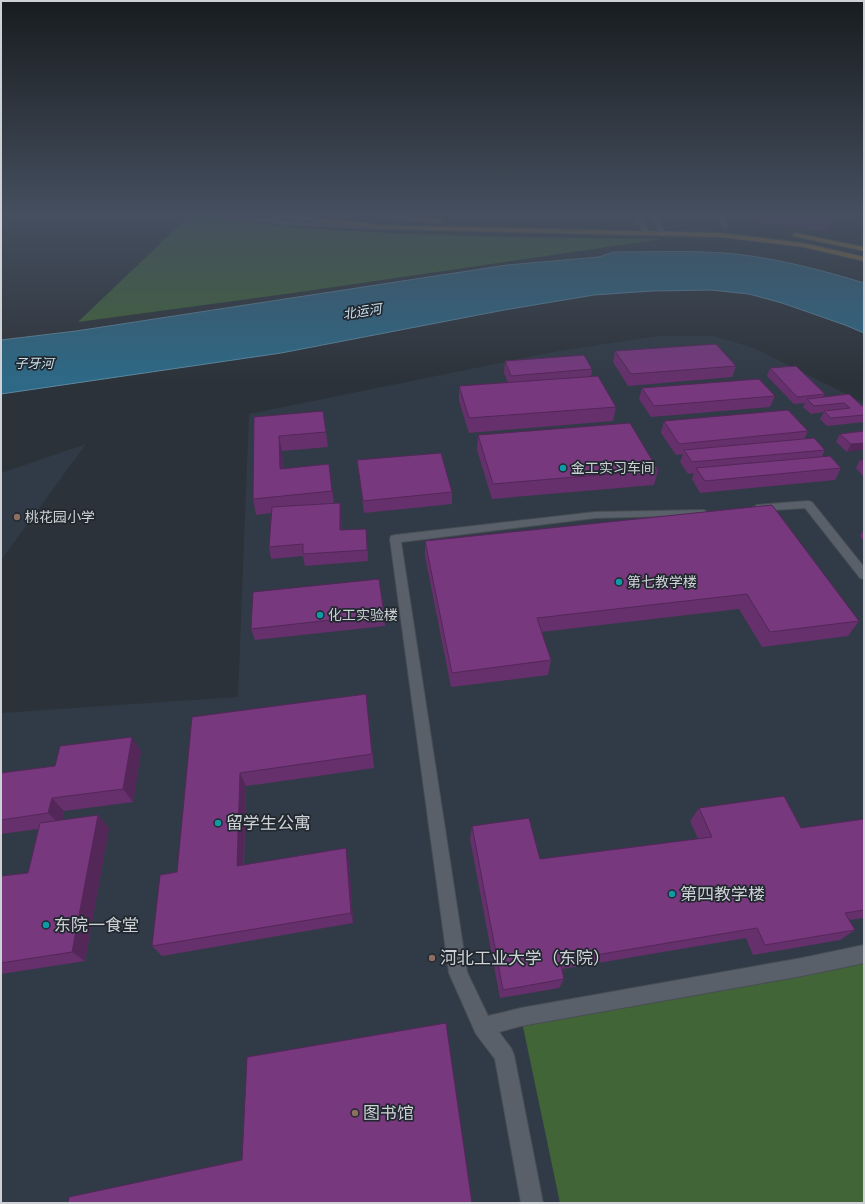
<svg xmlns="http://www.w3.org/2000/svg" width="865" height="1204" font-family="Bitter,'Noto Sans SC',serif">
  <style>
    .built { fill: #313b47 }
    .green { fill: #416537 }
    .forest { fill: #336f1f }
    .water { fill: #2d6986; stroke: #5d889e }
    .lines { fill: none; stroke-linecap: round; stroke-linejoin: round }
    .minor-casing { stroke: #484e53; stroke-width: 2 }
    .tertiary-casing { stroke: #484e53; stroke-width: 2 }
    .primary-casing { stroke: #484e53; stroke-width: 2 }
    .minor { fill: #5a6069; fill-rule: evenodd }
    .tertiary { fill: #5a6069; fill-rule: evenodd }
    .primary { fill: #9a7231; fill-rule: evenodd }
    .wall { fill: #66306c }
    .shaded-wall { fill: #532758 }
    .building { fill: #77387e; stroke: #532758 }
    .culture-dot { fill: #0f9aa8; stroke: #22282f; stroke-width: 1.5 }
    .education-dot { fill: #8d6e63; stroke: #22282f; stroke-width: 1.5 }
    .labels { text-anchor: middle; stroke-width: 3.5; stroke-linejoin: round; paint-order: stroke }
    .far-water-label { font-size: 13px; font-style: italic; fill: #c9e1ef; stroke: #22282f }
    .poi-label { font-size: 14px; fill: #ced2d7; stroke: #22282f; text-anchor: start }
    .near-poi-label { font-size: 17px; fill: #ced2d7; stroke: #22282f; text-anchor: start }
  </style>
  <rect width="100%" height="100%" fill="#2c3239"/>
  <g class="built">
    <path d="M658 336H713L754 348 864 403V1203H1V713L238 697 249 414 559 351Z"/>
    <path d="M86 444 1 560V473Z"/>
  </g>
  <g class="green">
    <path d="M190 215C346 238 504 236 662 239L293 293 78 322Z"/>
    <path d="M864 956V1203H560L521 1017Z"/>
  </g>
  <path class="forest" d="M453 214H613L582 219H553Z"/>
  <path class="water" d="M613 252C654 252 695 250 736 254 779 259 822 270 864 283V333L845 325 782 303 749 294 711 290 652 291 594 295 504 310 281 353 1 394V340L76 331 507 265 599 257Z"/>
  <g class="lines">
    <g class="minor-casing">
      <g id="minor">
        <path d="M719 214H725L727 228 722 227Z"/>
        <path d="M808 501 812 502 864 567V579L860 578 805 508 757 511 752 508 757 505Z"/>
        <path d="M704 510 709 513 708 515 595 518 401 542 467 972 488 1016 521 1008 802 958 864 945V963L802 976 521 1026 499 1032 511 1048 514 1055 543 1203H521L495 1059 476 1034 449 973 390 539 391 536 395 535 595 512Z"/>
      </g>
    </g>
    <g class="tertiary-casing">
      <g id="tertiary">
        <path d="M206 214H227L286 221 377 225 380 227 377 229 286 225Z"/>
        <path d="M635 214H641L649 233 648 234 643 233Z"/>
        <path d="M650 214H656L665 233 664 234H660Z"/>
      </g>
    </g>
    <g class="primary-casing">
      <g id="primary">
        <path d="M257 214H279L381 225 721 233 803 243 864 257V261L803 247 721 237 381 229Z"/>
        <path d="M353 214H380L439 219 442 221 439 223Z"/>
        <path d="M795 233 864 247V251L793 236 792 235Z"/>
      </g>
    </g>
    <use href="#minor" class="minor"/>
    <use href="#tertiary" class="tertiary"/>
    <use href="#primary" class="primary"/>
  </g>
  <g class="wall">
    <path d="M745 214H834L827 232 743 220Z"/>
    <path d="M615 351 736 366 732 377 628 386 613 362Z"/>
    <path d="M505 361 592 369 591 377 616 407 613 421 469 433 459 401V386L508 383 504 373Z"/>
    <path d="M770 368 825 394 823 397 862 406 864 405V422L827 426 820 419 824 412 811 414 803 407 805 403 794 404 767 376Z"/>
    <path d="M642 388 775 396 770 407 651 417 639 399Z"/>
    <path d="M254 417 325 426 328 447 282 451 283 468 331 479 334 503H340L341 514 342 530 367 540 368 561 305 566 303 556 271 559 269 547 271 513 256 515 253 499Z"/>
    <path d="M664 421 808 431 804 439 825 450 822 456 841 468 835 480 700 493 692 479 694 473 688 474 680 462 683 454 676 455 661 433Z"/>
    <path d="M864 431 847 452 836 442 840 434Z"/>
    <path d="M478 435 658 470 654 485 492 499 477 450Z"/>
    <path d="M357 460 452 492V504L364 513Z"/>
    <path d="M860 460H864V477L856 468Z"/>
    <path d="M772 505 859 621 848 636 762 647 739 609 541 632 551 660 548 675 451 687 425 556V541Z"/>
    <path d="M864 529V541L860 536Z"/>
    <path d="M384 614 385 626 255 640 251 629Z"/>
    <path d="M366 694 374 768 246 786 244 865 349 860 353 923 162 956 152 946 177 872 192 717Z"/>
    <path d="M141 751 133 802 64 811 62 820 98 815 109 828 85 961 1 974V876L28 873 38 829 1 834V773L55 766Z"/>
    <path d="M699 808 801 828 864 819V918L849 920 855 930 840 940 753 955 746 938 562 969 564 979 559 988 500 998 470 839 472 826 540 859 698 839 690 821Z"/>
  </g>
  <g class="shaded-wall">
    <path d="M279 436 282 451 283 484 280 469Z"/>
    <path d="M864 443V450L847 452 851 444Z"/>
    <path d="M329 464 331 479 334 506 332 491Z"/>
    <path d="M340 503 341 514 342 542 340 530Z"/>
    <path d="M132 737 141 751 133 802 123 789Z"/>
    <path d="M240 773 246 786 243 877 237 866Z"/>
    <path d="M52 798 64 811 61 826 48 813Z"/>
    <path d="M98 815 109 828 85 961 72 952Z"/>
    <path d="M346 848 349 860 353 923 351 913Z"/>
  </g>
  <g class="building">
    <path d="M716 344 736 366 631 374 615 351Z"/>
    <path d="M584 355 592 369 511 376 505 361Z"/>
    <path d="M796 366 825 394 797 397 770 368Z"/>
    <path d="M598 376 616 407 469 418 459 386Z"/>
    <path d="M759 379 775 396 654 406 642 388Z"/>
    <path d="M849 394 862 406 864 405V415L831 418 824 411 850 408 844 403 814 406 807 399Z"/>
    <path d="M788 410 808 431 679 444 664 421Z"/>
    <path d="M323 411 326 432 279 436 280 469 329 464 332 491 253 499 254 417Z"/>
    <path d="M630 423 658 470 493 484 478 435Z"/>
    <path d="M864 431V443L851 444 840 434Z"/>
    <path d="M814 438 825 450 692 462 684 450Z"/>
    <path d="M441 453 452 492 363 501 357 460Z"/>
    <path d="M830 456 841 468 705 481 696 468Z"/>
    <path d="M860 460H864V464Z"/>
    <path d="M340 503V530L366 529 367 550 303 554V544L269 547 272 507Z"/>
    <path d="M772 505 859 621 770 632 747 594 537 618 551 660 452 673 425 541Z"/>
    <path d="M379 579 384 614 251 629 253 592Z"/>
    <path d="M366 694 372 754 240 773 237 866 346 848 351 913 152 946 160 875 177 872 192 717Z"/>
    <path d="M132 737 123 789 52 798 48 813 1 820V773L55 766 60 746Z"/>
    <path d="M784 796 801 828 864 819V910L845 913 855 930 765 945 757 928 560 961 564 979 503 990 472 826 529 818 540 859 712 837 699 808Z"/>
    <path d="M98 815 72 952 1 963V876L28 873 40 823Z"/>
    <path d="M446 1023 472 1203H68L69 1197 242 1160 247 1057Z"/>
  </g>
  <linearGradient id="sky" x2="0" y2="1"><stop stop-color="#181c1f"/><stop offset="0.56" stop-color="#454f5f"/><stop offset="1" stop-color="#454f5f" stop-opacity="0"/></linearGradient>
  <rect width="865" height="383" fill="url(#sky)"/>
  <g class="culture-dot">
    <circle cx="563" cy="468" r="4"/>
    <circle cx="619" cy="582" r="4"/>
    <circle cx="320" cy="615" r="4"/>
    <circle cx="218" cy="823" r="4"/>
    <circle cx="672" cy="894" r="4"/>
    <circle cx="46" cy="925" r="4"/>
  </g>
  <g class="education-dot">
    <circle cx="17" cy="517" r="4"/>
    <circle cx="432" cy="958" r="4"/>
    <circle cx="355" cy="1113" r="4"/>
  </g>
  <g class="labels">
    <g class="far-water-label">
      <text transform="translate(362 311) rotate(-9)" y="5">北运河</text>
      <text x="34" y="368">子牙河</text>
    </g>
    <g class="poi-label">
      <text x="571" y="473">金工实习车间</text>
      <text x="25" y="522">桃花园小学</text>
      <text x="627" y="587">第七教学楼</text>
      <text x="328" y="620">化工实验楼</text>
    </g>
    <g class="near-poi-label">
      <text x="226" y="829">留学生公寓</text>
      <text x="680" y="900">第四教学楼</text>
      <text x="54" y="931">东院一食堂</text>
      <text x="440" y="964">河北工业大学（东院）</text>
      <text x="363" y="1119">图书馆</text>
    </g>
  </g>
  <rect width="865" height="1204" fill="none" stroke="#ced2d7" stroke-width="4"/>
</svg>
